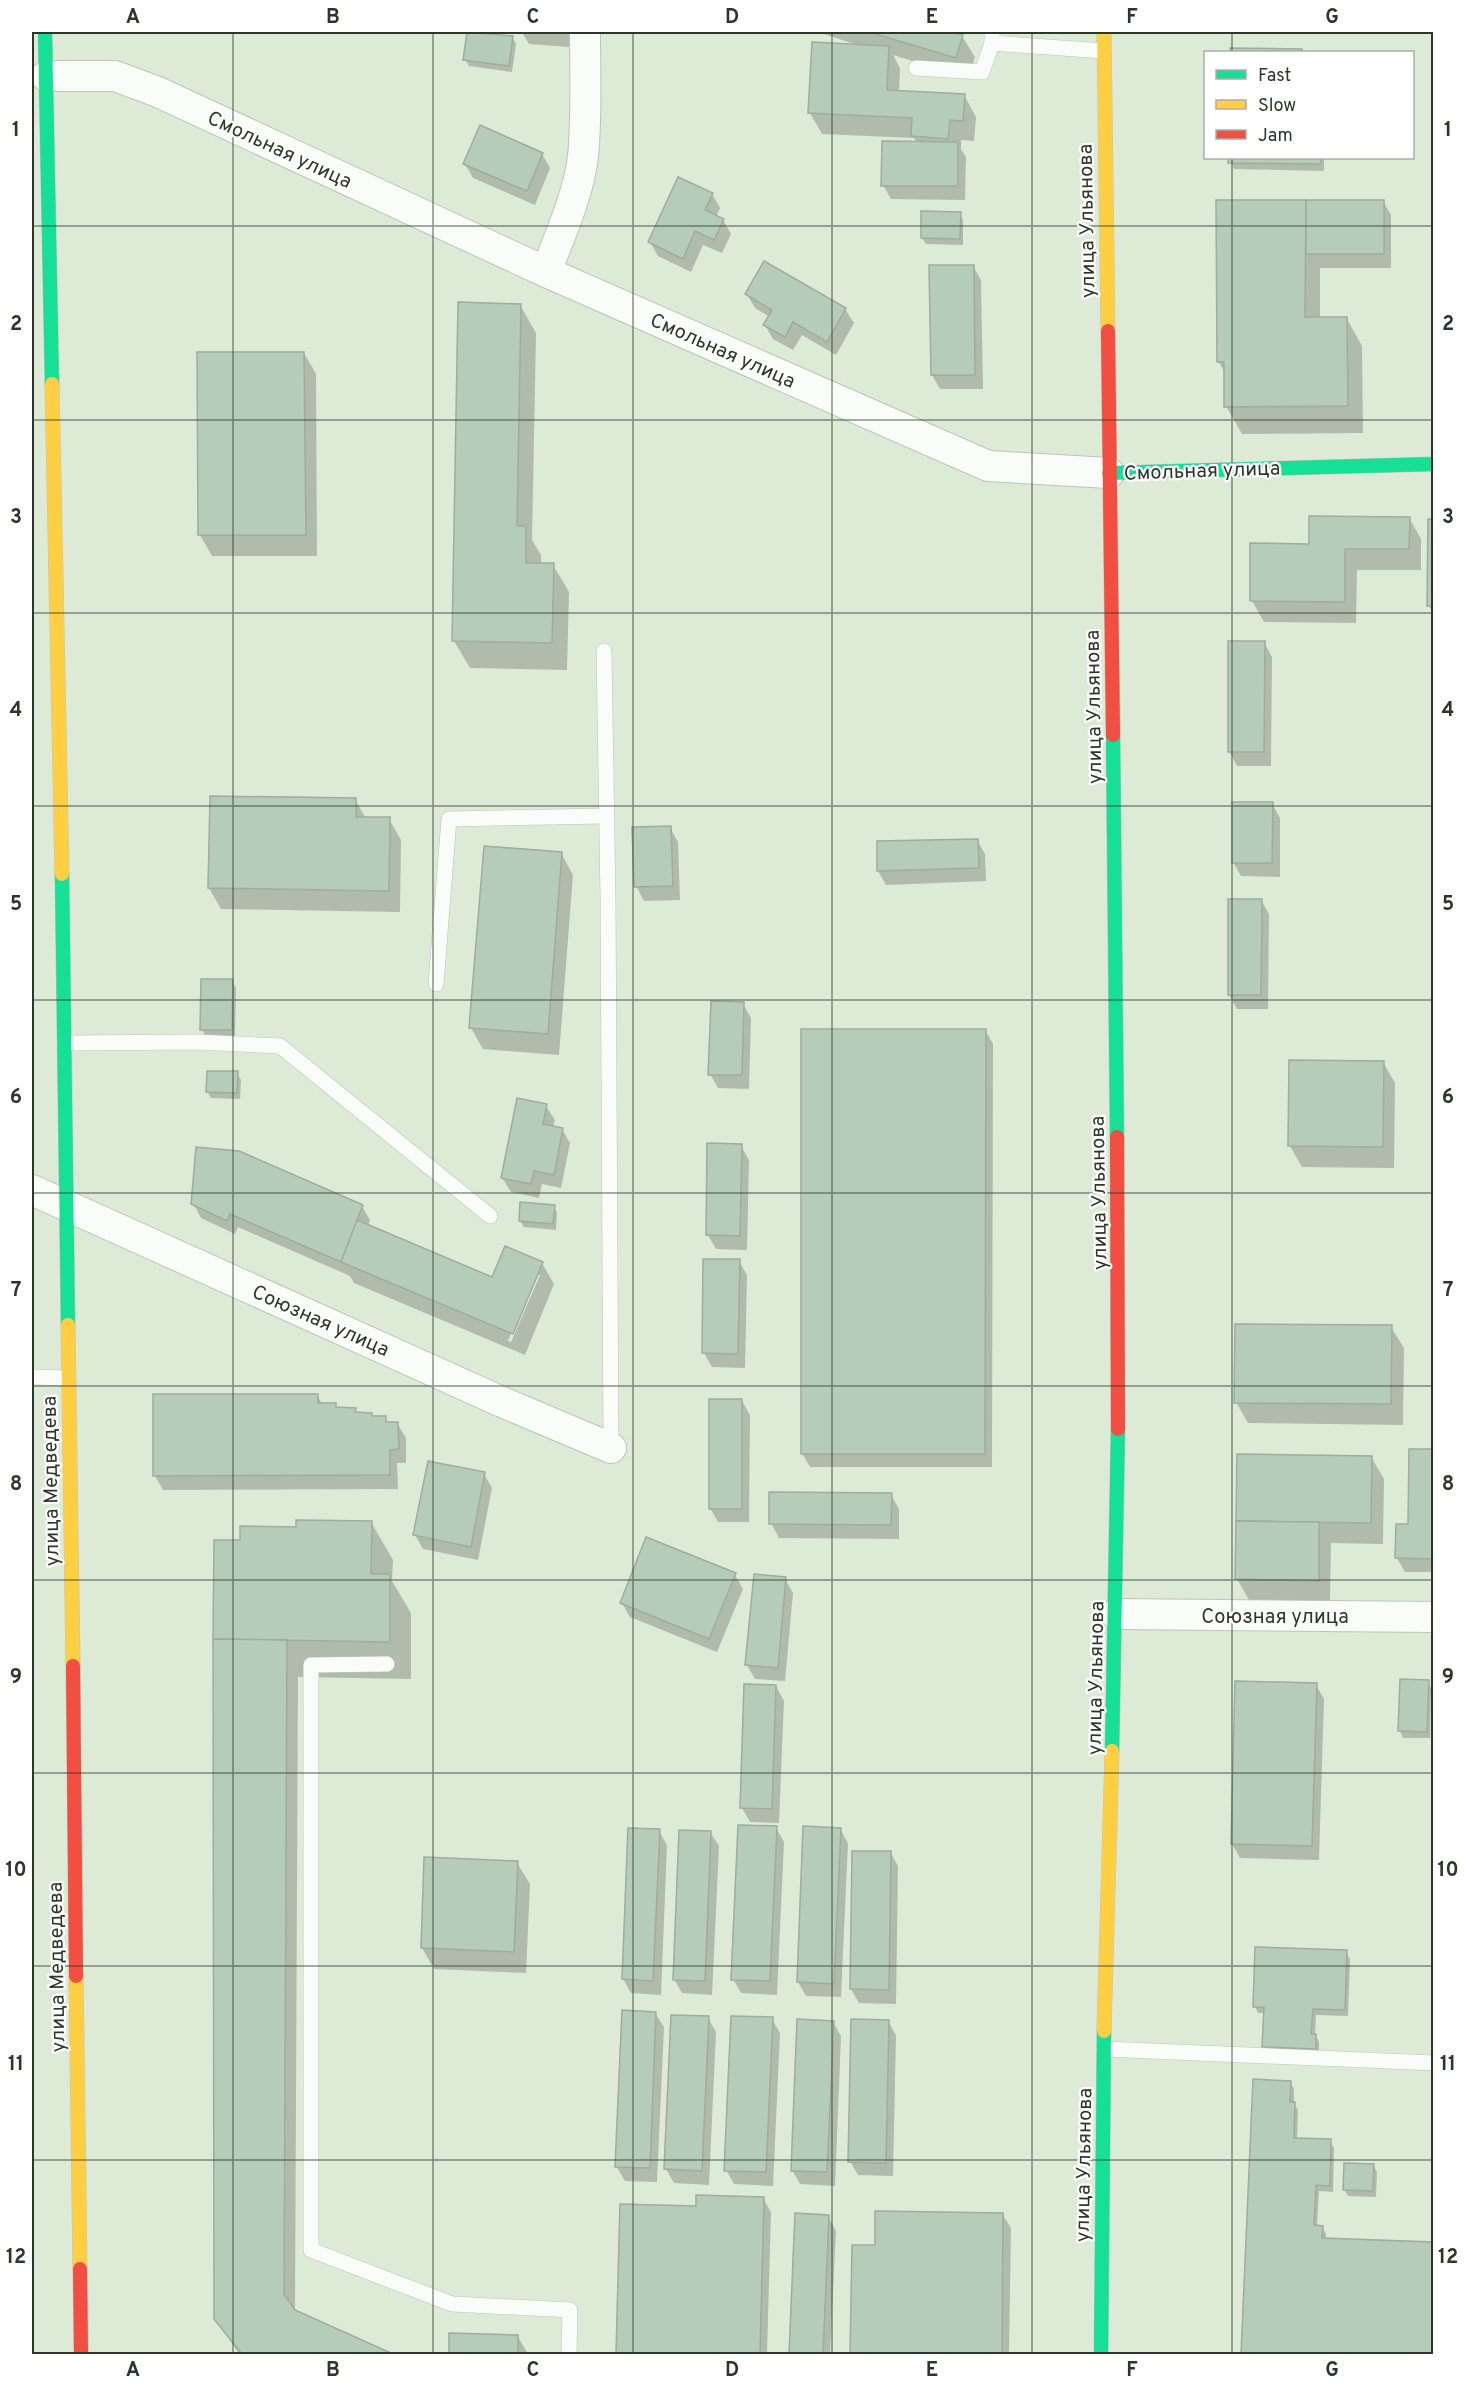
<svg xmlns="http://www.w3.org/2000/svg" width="1465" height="2386" font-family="Overpass,sans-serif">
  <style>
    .shadow { fill: #0003; fill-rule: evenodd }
    .building { fill: #b5cdb8; stroke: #9fac9e; stroke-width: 1.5 }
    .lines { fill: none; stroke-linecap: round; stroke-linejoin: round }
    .lane-casing { stroke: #bcc6b6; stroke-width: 16 }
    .street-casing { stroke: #bcc6b6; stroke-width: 32 }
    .fast-casing { stroke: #bcc6b6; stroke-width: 15 }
    .slow-casing { stroke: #bcc6b6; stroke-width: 15 }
    .jam-casing { stroke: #bcc6b6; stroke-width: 15 }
    .lane { stroke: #fafcf9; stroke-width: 15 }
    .street { stroke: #fafcf9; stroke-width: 30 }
    .fast { stroke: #16e098; stroke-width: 14 }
    .slow { stroke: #ffcf43; stroke-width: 14 }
    .jam { stroke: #f24e42; stroke-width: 14 }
    .grid { fill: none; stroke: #2d3628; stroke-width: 1.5; stroke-opacity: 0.55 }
    .labels { text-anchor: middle; stroke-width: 4.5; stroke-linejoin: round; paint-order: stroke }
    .street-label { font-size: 20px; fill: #2d3628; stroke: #fff }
    .neatline { fill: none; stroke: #2d3628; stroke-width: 2 }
    .grid-label { font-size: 20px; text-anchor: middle; font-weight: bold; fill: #2d3628 }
  </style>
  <rect width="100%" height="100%" fill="#ddead6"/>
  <g class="shadow">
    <path d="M469 32 512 37 516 44 512 72 469 66 465 59Z"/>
    <path d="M522 32H570L569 47 529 44Z"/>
    <path d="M818 32H947L962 36 975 57 968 78 893 55 900 68 899 92 964 95 976 117 974 141 961 140V149L966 157 965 200 891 199 883 185 917 143 914 138 822 134 810 113 857 45Z"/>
    <path d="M1232 49 1301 51 1302 52H1232Z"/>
    <path d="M542 154 550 168 535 205 473 178 465 164Z"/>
    <path d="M1230 158H1324V171L1234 169Z"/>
    <path d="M712 194 720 208 716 217 723 220 731 234 722 253 703 245 691 272 658 256 650 242Z"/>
    <path d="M1218 201H1383L1391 215V268H1320V319H1347L1362 346 1363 433 1242 434 1226 406V374L1218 361Z"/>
    <path d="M960 213 963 220V245L926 244 922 238Z"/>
    <path d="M765 263 845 309 854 323 836 355 802 335 793 350 773 339 765 325 770 317 755 308 747 294Z"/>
    <path d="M973 266 981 280 983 389H940L932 375 930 267Z"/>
    <path d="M520 305 536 333 532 540 541 555V565H553L569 592 567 670 470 668 454 641Z"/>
    <path d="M304 353 316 374 317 556H212L200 535 199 354Z"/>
    <path d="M1409 518 1421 539V570H1357L1356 623 1264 622 1252 601 1310 545Z"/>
    <path d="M1434 520V614L1428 605Z"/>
    <path d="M1264 642 1272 657 1271 766H1237L1229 751Z"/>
    <path d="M355 800 366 818 389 819 401 840 400 912 221 909 209 888Z"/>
    <path d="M1272 804 1280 818V877L1241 876 1233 862Z"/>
    <path d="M670 828 678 842 680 900 644 901 636 886Z"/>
    <path d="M977 840 985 854 986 881 886 885 878 871Z"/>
    <path d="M561 853 573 875 559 1055 483 1049 471 1028Z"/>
    <path d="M1261 900 1269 914 1268 1009H1237L1229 995Z"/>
    <path d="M232 981 236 988 235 1037 205 1036 202 1029Z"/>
    <path d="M743 1004 751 1018 749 1089 718 1088 710 1074Z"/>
    <path d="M985 1030 993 1044 992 1467H810L802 1453Z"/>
    <path d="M1383 1062 1395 1083 1394 1168 1302 1167 1290 1146Z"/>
    <path d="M237 1073 241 1080 240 1099 211 1098 207 1091Z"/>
    <path d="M546 1106 555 1120 553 1127 562 1129 570 1143 561 1188 542 1184 539 1198 511 1192 502 1178Z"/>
    <path d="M709 1145 741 1146 749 1160 747 1250 716 1249 708 1235Z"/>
    <path d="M193 1203 362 1206 370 1220 368 1226 493 1279 542 1263 554 1284 525 1355 354 1283 350 1276 238 1227 235 1234 201 1218ZM536 1275H540L511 1342 508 1341Z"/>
    <path d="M554 1206 557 1213 556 1230 524 1227 520 1221Z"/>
    <path d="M739 1261 747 1275 745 1368 712 1367 704 1353Z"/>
    <path d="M1391 1327 1404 1348 1403 1425 1248 1423 1236 1402Z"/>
    <path d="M317 1395 322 1404H335L337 1409H355L357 1414H371L373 1418H385L388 1423H397L406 1438V1463H397L398 1489 163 1490 155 1476Z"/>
    <path d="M742 1401 750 1415 749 1522H718L710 1508Z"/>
    <path d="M1434 1451V1572H1405L1397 1558Z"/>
    <path d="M1371 1457 1384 1479 1383 1544 1331 1543 1330 1601 1249 1600 1237 1579Z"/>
    <path d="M484 1474 492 1488 478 1560 423 1549 415 1535Z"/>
    <path d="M891 1495 899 1509V1539L779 1538 771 1523Z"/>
    <path d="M371 1522 393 1560 392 1581 411 1613V1679L298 1677 295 2312 389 2354H239L216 2319 241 1541 298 1528Z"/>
    <path d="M735 1575 743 1589 717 1652 630 1617 622 1603Z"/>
    <path d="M785 1579 793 1593 785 1681 755 1679 747 1665Z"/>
    <path d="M1401 1680 1428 1681 1431 1688 1430 1738H1403L1400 1731Z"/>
    <path d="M1316 1685 1324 1699 1319 1860 1240 1858 1232 1844Z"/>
    <path d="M776 1686 784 1701 779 1823 750 1822 742 1808Z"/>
    <path d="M776 1828 784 1842 777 1995 741 1993 733 1979Z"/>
    <path d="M840 1829 848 1843 841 1997 806 1996 798 1982Z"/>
    <path d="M659 1831 667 1845 661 1995 631 1993 623 1979Z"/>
    <path d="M710 1832 719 1846 712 1995 682 1993 674 1979Z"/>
    <path d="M890 1852 898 1866 896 2004 859 2003 851 1989Z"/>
    <path d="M426 1858 517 1863 530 1884 526 1973 434 1969 422 1948Z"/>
    <path d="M1346 1952 1350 1959 1348 2016 1316 2015 1315 2035 1319 2042V2055L1268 2053 1264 2046 1265 2013H1258L1255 2006Z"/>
    <path d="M655 2013 664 2027 657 2182 625 2181 616 2166Z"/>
    <path d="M708 2018 716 2032 709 2185 674 2183 666 2169Z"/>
    <path d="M772 2019 780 2033 773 2186 734 2184 726 2170Z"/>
    <path d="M888 2021 896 2035 893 2176 858 2175 850 2161Z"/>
    <path d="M833 2022 841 2036 835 2186 800 2184 792 2170Z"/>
    <path d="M1255 2081 1290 2082 1294 2089V2103L1298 2110 1297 2140 1330 2141 1334 2148 1333 2192 1319 2191 1317 2227H1322L1326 2234V2239L1434 2244V2354H1242Z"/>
    <path d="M1373 2165 1377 2172 1376 2197 1348 2196 1344 2189Z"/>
    <path d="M763 2198 771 2212 767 2354H617L622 2206 697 2208Z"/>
    <path d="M1002 2214 1011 2228 1009 2354H852L853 2246H876Z"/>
    <path d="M797 2215 828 2216 836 2231 830 2354H790Z"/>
    <path d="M451 2335 518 2337 528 2354H450Z"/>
  </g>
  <g class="building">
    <path d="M467 32 513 36 509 66 463 60Z"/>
    <path d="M869 32H952L963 35 956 58Z"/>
    <path d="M812 42 889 46 887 90 965 94 963 121 950 120 948 139 911 136 912 118 808 113Z"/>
    <path d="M1230 48 1302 49V52H1230Z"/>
    <path d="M480 125 543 153 527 191 463 164Z"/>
    <path d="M882 141 958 142V186H881Z"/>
    <path d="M1228 158H1321V164L1228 163Z"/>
    <path d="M678 177 713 193 705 210 724 219 714 240 695 231 683 259 648 242Z"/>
    <path d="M1216 200H1306L1305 317H1347L1348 406 1224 407V362H1217Z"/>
    <rect x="1306" y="200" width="78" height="54"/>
    <path d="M921 211 961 212 960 239 921 238Z"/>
    <path d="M764 261 846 308 827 342 793 322 785 337 763 325 772 310 745 294Z"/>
    <path d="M929 265H974L975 375H931Z"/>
    <path d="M458 302 521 304 517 526H526V563H554L552 643 452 641Z"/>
    <path d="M197 352H304L306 535H198Z"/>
    <path d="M1309 516 1410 517 1409 549H1345V602L1250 601V543L1309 544Z"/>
    <path d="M1428 519H1434V606H1427Z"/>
    <path d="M1228 641H1265L1264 752H1228Z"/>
    <path d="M210 796 356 798V817H390L389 891 208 888Z"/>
    <path d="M1232 802H1273L1272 863H1232Z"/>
    <path d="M671 826 673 886 634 887 632 827Z"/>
    <path d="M978 839 979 868 877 871V841Z"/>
    <path d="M484 846 562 852 548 1034 469 1028Z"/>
    <path d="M1228 899H1262L1261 995H1228Z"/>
    <path d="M201 979H233L232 1030H200Z"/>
    <path d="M711 1001 744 1002 742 1075H708Z"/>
    <path d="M801 1029H986L985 1454H801Z"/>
    <path d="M1289 1060 1384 1061 1383 1147 1288 1146Z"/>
    <path d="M207 1071H238L237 1093 206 1092Z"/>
    <path d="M517 1098 547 1104 543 1124 563 1128 554 1175 534 1171 531 1184 501 1178Z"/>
    <path d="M707 1143 742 1144 740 1236 706 1235Z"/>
    <path d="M196 1147 239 1151 363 1205 341 1262 230 1214 227 1221 191 1204Z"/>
    <path d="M520 1202 555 1205 553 1224 519 1221Z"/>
    <path d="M357 1220 492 1277 505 1246 543 1262 513 1334 341 1262Z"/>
    <path d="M703 1259H740L738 1354 702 1353Z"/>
    <path d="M1235 1324 1392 1325 1391 1404 1234 1403Z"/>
    <path d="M153 1394H318V1403H336V1407L356 1408 355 1412 372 1413V1416H386V1422H398L399 1449 390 1450V1475L153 1476Z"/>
    <rect x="709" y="1399" width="33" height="110"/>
    <path d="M1409 1449H1434V1559L1395 1558 1396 1524H1408Z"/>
    <path d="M1237 1454 1372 1456 1371 1523 1236 1521Z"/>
    <path d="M428 1461 485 1472 471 1547 413 1535Z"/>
    <path d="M769 1492 892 1493 891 1525 769 1524Z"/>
    <path d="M296 1520 372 1521 371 1574H390V1642L213 1639 214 1540H240V1526L296 1527Z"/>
    <path d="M1236 1521 1319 1522V1581L1235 1579Z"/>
    <path d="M646 1537 736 1573 709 1639 620 1603Z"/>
    <path d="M754 1574 786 1577 778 1668 745 1665Z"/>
    <path d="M213 1639 287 1640 284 2294 295 2310 393 2354H242L214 2319Z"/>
    <path d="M1400 1679 1429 1680 1427 1732 1398 1731Z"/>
    <path d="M1235 1681 1317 1683 1312 1846 1231 1844Z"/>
    <path d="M744 1684 776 1685 772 1809 740 1808Z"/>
    <path d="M738 1825 777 1826 770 1981 731 1980Z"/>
    <path d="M803 1826 841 1828 834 1984 797 1982Z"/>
    <path d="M628 1828 660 1829 653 1981 622 1979Z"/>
    <path d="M679 1830 711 1831 705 1981 673 1980Z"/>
    <path d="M852 1851H891L889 1990 850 1989Z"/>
    <path d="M424 1857 518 1861 514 1952 421 1948Z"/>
    <path d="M1255 1947 1347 1950 1345 2010 1313 2009 1311 2034H1316V2049L1262 2047 1264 2007H1253Z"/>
    <path d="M622 2010 656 2012 650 2168 615 2167Z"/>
    <path d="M671 2015 709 2016 702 2171 664 2169Z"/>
    <path d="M731 2016 773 2017 766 2172 724 2171Z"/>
    <path d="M797 2019 834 2021 827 2172 791 2171Z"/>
    <path d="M851 2019 889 2020 886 2163 848 2162Z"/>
    <path d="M1253 2079 1291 2081 1290 2102H1295L1294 2138 1331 2139 1330 2186 1316 2185 1314 2225 1323 2226 1322 2238 1434 2242V2354H1241Z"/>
    <path d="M1344 2163 1374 2164 1373 2191 1343 2190Z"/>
    <path d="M696 2195 764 2197 760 2354H616L620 2204 696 2206Z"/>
    <path d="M875 2211 1003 2213 1002 2354H850L852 2245H875Z"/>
    <path d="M795 2213 829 2215 823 2354H789Z"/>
    <path d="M449 2333 518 2335V2354H449Z"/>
  </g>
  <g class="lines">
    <g class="lane-casing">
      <g id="lane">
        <path d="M992 32V43L1104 51"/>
        <path d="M916 68 982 72 992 43"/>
        <path d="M604 651 608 898 611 1448"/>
        <path d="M436 984 449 819 606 816"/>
        <path d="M65 1043 197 1042 280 1046 490 1216"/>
        <path d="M32 1377 68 1378"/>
        <path d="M387 1664 311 1665V2250L452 2304 570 2310 569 2354"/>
        <path d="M1104 2049 1434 2063"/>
      </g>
    </g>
    <g class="street-casing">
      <g id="street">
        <path d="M46 76H115L158 92 546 272 988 466 1109 473"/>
        <path d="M546 272C560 235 578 196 583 157 587 115 585 73 585 32"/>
        <path d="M32 1190 502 1402 611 1448"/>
        <path d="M1116 1614 1434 1617"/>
      </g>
    </g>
    <g class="fast-casing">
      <g id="fast">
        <path d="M45 32 52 384"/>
        <path d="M1109 473 1434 464"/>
        <path d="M1113 735 1117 1137"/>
        <path d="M62 874 68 1325"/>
        <path d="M1112 1751 1118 1429"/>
        <path d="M1101 2354 1104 2031"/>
      </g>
    </g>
    <g class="slow-casing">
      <g id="slow">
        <path d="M1104 32 1108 331"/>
        <path d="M52 384 62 874"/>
        <path d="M68 1325 73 1666"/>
        <path d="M76 1976 80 2269"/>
        <path d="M1104 2031 1112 1751"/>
      </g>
    </g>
    <g class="jam-casing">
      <g id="jam">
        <path d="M1108 331 1113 735"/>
        <path d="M1117 1137 1118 1429"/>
        <path d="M73 1666 76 1976"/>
        <path d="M80 2269 81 2354"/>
      </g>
    </g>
    <use href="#lane" class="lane"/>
    <use href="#street" class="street"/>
    <use href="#fast" class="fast"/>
    <use href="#slow" class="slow"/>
    <use href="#jam" class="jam"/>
  </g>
  <path class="grid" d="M233 32V2354M433 32V2354M633 32V2354M832 32V2354M1032 32V2354M1232 32V52M1232 158V2354M32 226H1434M32 420H1434M32 613H1434M32 806H1434M32 1000H1434M32 1193H1434M32 1386H1434M32 1580H1434M32 1773H1434M32 1966H1434M32 2160H1434"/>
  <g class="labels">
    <g class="street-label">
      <text transform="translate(280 149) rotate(25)" y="7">Смольная улица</text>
      <text transform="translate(1086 221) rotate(-91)" y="7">улица Ульянова</text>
      <text transform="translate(723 350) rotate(24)" y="7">Смольная улица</text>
      <text transform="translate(1202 470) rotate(-2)" y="7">Смольная улица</text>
      <text transform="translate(1093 707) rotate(-91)" y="7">улица Ульянова</text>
      <text transform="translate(1098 1193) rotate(-91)" y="7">улица Ульянова</text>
      <text transform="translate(321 1320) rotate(24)" y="7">Союзная улица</text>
      <text transform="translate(50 1481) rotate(-91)" y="7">улица Медведева</text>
      <text x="1275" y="1623">Союзная улица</text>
      <text transform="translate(1095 1678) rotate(-89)" y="7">улица Ульянова</text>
      <text transform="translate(56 1967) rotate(-91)" y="7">улица Медведева</text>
      <text transform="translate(1083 2165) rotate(-89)" y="7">улица Ульянова</text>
    </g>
  </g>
  <rect width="1465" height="2386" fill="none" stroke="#ffffff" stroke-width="66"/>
  <rect x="1204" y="51" width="210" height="108" fill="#ffffff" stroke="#abafa9" stroke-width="1.5"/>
  <rect x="1216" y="70" width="30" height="9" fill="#16e098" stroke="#abafa9" stroke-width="1.5"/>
  <text x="1258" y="81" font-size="18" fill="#2d3628">Fast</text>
  <rect x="1216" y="100" width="30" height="9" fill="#ffcf43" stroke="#abafa9" stroke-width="1.5"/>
  <text x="1258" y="111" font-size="18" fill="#2d3628">Slow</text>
  <rect x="1216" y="130" width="30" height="9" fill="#f24e42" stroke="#abafa9" stroke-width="1.5"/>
  <text x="1258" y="141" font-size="18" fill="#2d3628">Jam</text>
  <rect x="33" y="33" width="1399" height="2320" class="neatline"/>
  <g class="grid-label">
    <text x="133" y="23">A</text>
    <text x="333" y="23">B</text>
    <text x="533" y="23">C</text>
    <text x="732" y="23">D</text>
    <text x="932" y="23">E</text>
    <text x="1132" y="23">F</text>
    <text x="1332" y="23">G</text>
    <text x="16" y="136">1</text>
    <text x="1448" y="136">1</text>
    <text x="16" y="330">2</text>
    <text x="1448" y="330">2</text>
    <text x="16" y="523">3</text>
    <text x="1448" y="523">3</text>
    <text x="16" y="716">4</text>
    <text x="1448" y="716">4</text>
    <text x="16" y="910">5</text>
    <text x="1448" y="910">5</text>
    <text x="16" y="1103">6</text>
    <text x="1448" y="1103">6</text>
    <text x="16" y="1296">7</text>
    <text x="1448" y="1296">7</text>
    <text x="16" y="1490">8</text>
    <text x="1448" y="1490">8</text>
    <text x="16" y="1683">9</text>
    <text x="1448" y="1683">9</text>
    <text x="16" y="1876">10</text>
    <text x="1448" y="1876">10</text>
    <text x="16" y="2070">11</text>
    <text x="1448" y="2070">11</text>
    <text x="16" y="2263">12</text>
    <text x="1448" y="2263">12</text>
    <text x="133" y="2376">A</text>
    <text x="333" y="2376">B</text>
    <text x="533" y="2376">C</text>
    <text x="732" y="2376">D</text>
    <text x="932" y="2376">E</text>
    <text x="1132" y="2376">F</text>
    <text x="1332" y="2376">G</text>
  </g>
</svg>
